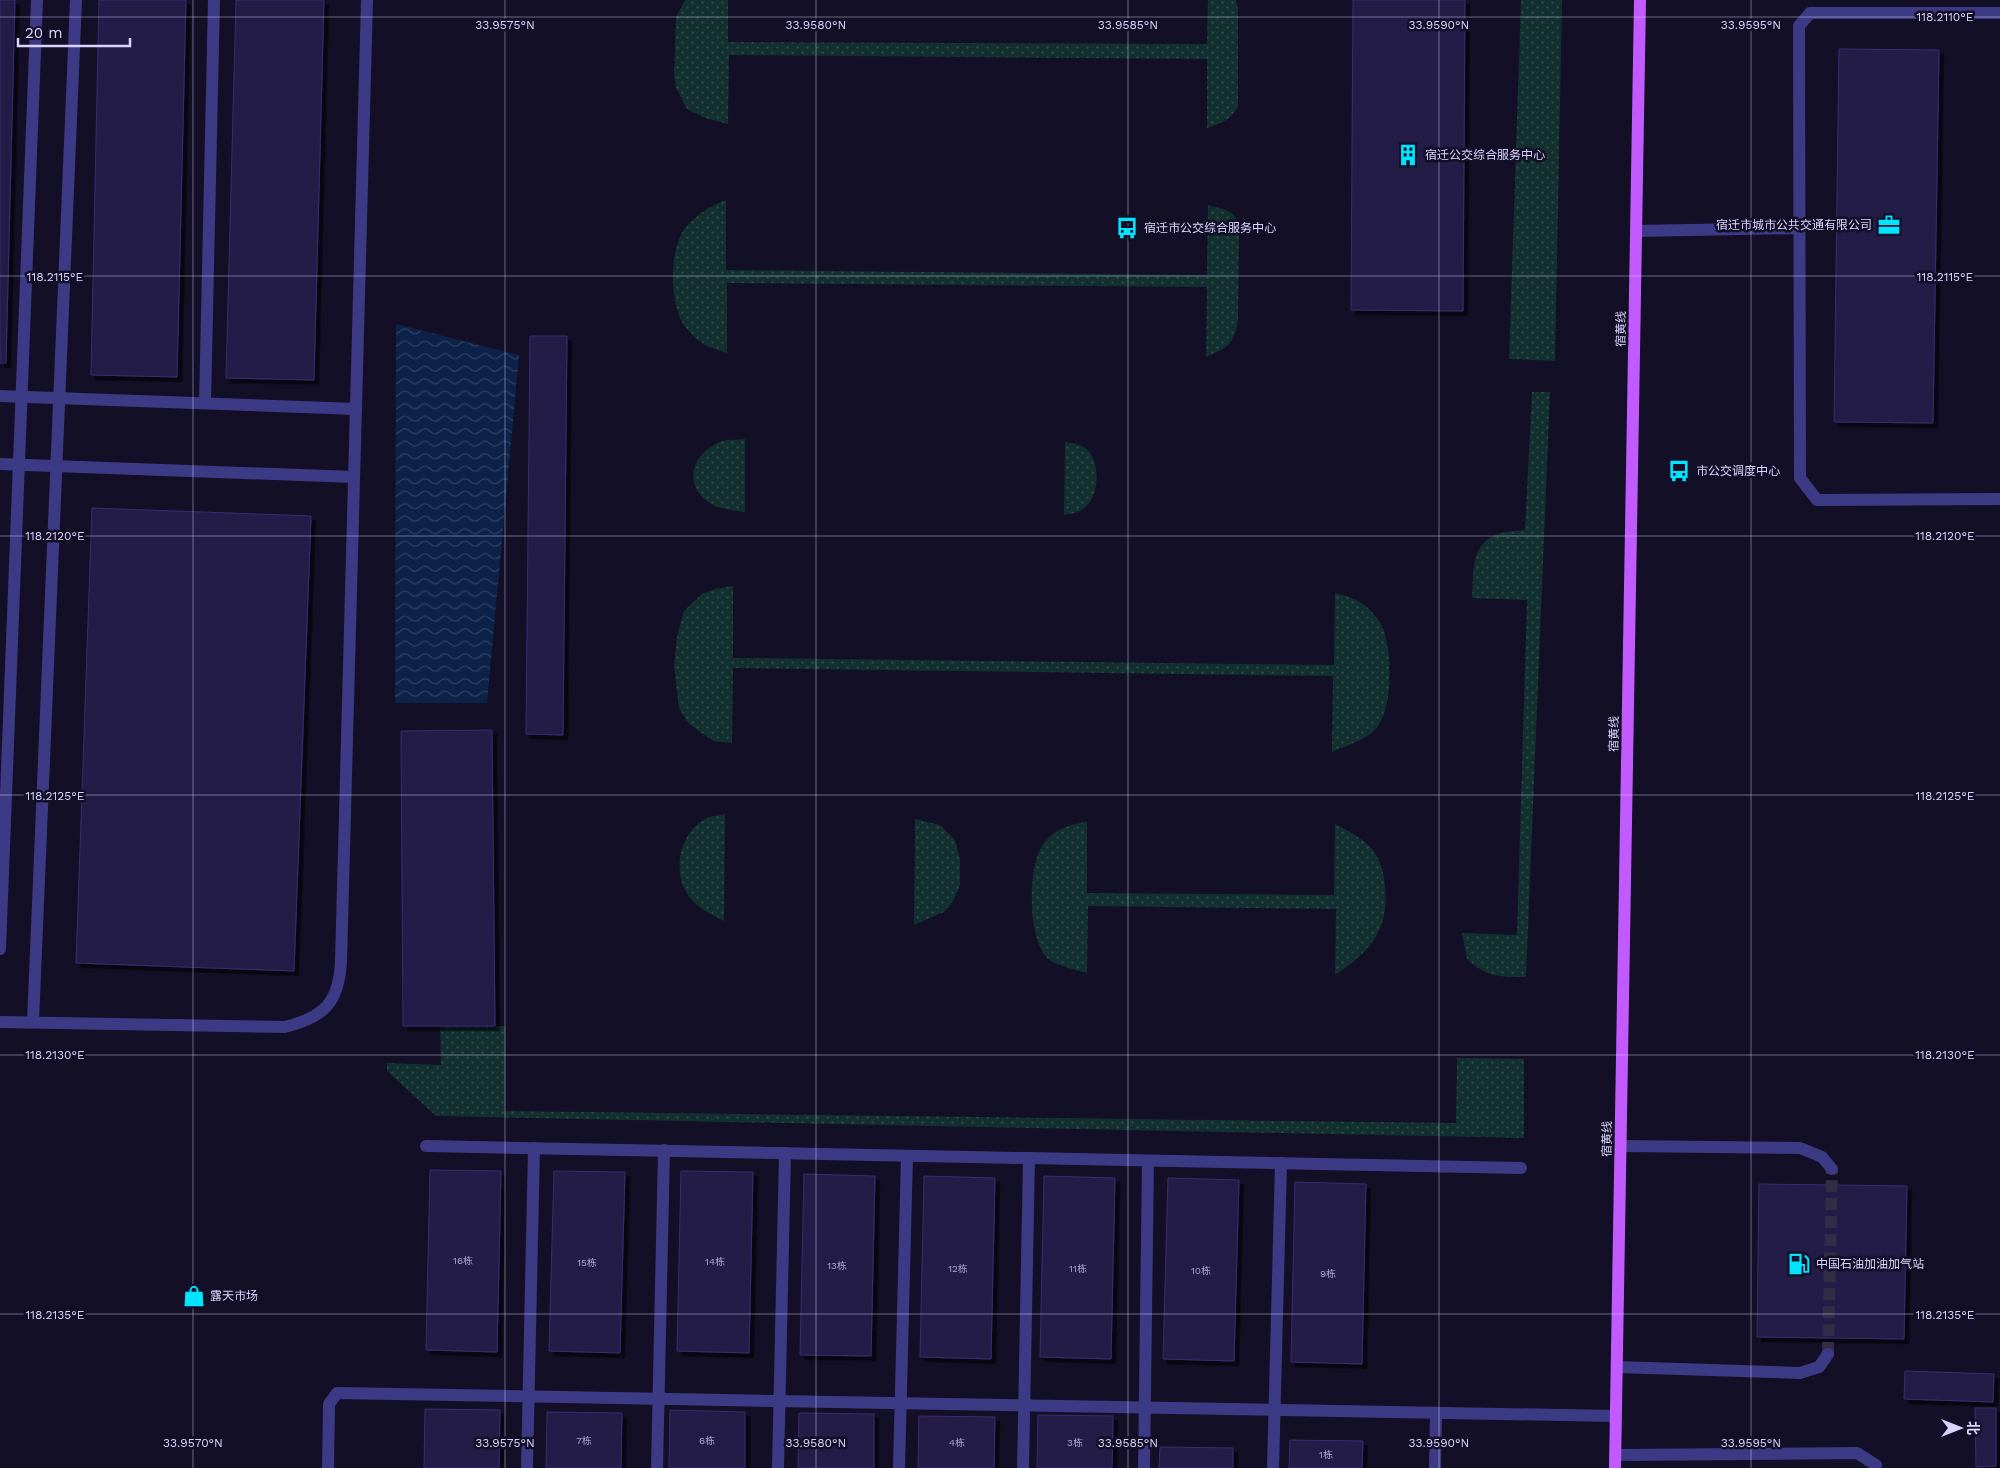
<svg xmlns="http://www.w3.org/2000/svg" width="2000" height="1468" font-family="'Work Sans','Noto Sans SC',sans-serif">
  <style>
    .grass { fill: url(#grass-dots) }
    .water { fill: url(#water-waves) }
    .building { fill: #241b47; stroke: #3b2d73; filter: url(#shadow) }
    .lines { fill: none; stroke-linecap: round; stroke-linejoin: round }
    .minor-tunnel { stroke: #312d47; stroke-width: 12; stroke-dasharray: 12 6; stroke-linecap: butt }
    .minor { stroke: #3d3a85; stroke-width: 12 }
    .major { stroke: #c25bff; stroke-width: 12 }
    .ticks { fill: none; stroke: #d9d4ff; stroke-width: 1; stroke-opacity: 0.45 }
    .labels { text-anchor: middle; stroke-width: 5; stroke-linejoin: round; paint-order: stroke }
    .number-label { font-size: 10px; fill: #aca6d1 }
    .poi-label { font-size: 12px; fill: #d9d4ff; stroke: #130f26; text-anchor: start }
    .street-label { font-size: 12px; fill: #d9d4ff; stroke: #130f26 }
    .ticks-label { font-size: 12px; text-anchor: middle; fill: #d9d4ff; stroke: #130f26; stroke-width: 5; stroke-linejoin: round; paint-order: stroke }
  </style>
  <defs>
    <pattern id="grass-dots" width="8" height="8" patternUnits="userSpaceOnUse" patternTransform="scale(1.25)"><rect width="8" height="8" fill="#12302f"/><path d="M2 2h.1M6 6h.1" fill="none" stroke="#344d4e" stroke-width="1.8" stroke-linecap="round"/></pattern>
    <pattern id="water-waves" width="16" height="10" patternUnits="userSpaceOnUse" patternTransform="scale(1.25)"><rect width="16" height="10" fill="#0c2248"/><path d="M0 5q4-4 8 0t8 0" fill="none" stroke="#2f4163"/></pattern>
    <filter id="shadow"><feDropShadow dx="4.5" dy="4.5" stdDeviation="0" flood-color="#0009"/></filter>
  </defs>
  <rect width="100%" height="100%" fill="#130f26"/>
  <g class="grass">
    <path d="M685 0H728V42L1207 44 1208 0H1236L1238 10V106C1231 120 1222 123 1207 128V59L729 55 728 124 705 118 687 109 676 88 674 74 676 17Z"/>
    <path d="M1521 0H1562L1555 361 1509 359Z"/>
    <path d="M726 200V270L1207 275 1208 205 1226 210 1234 215 1239 229 1238 321C1233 346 1228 347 1206 357L1207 287 727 283V353C719 350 709 348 702 343 695 338 688 331 683 324 670 301 669 254 683 231 693 216 710 206 726 200Z"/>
    <path d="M1532 392H1550L1526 977C1500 977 1488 978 1467 959L1462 933 1517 935 1527 600 1472 598C1474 569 1469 540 1505 532 1512 531 1519 531 1525 530Z"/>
    <path d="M745 439V512C731 510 715 509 704 499 682 478 697 450 722 441 729 439 738 440 745 439Z"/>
    <path d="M1065 442C1071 443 1078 444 1084 447 1102 459 1100 498 1083 509 1078 513 1070 514 1064 515Z"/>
    <path d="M733 586V658L1334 665 1335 593C1347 596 1360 600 1369 609 1374 614 1380 621 1383 628 1392 651 1393 705 1378 726 1368 740 1347 745 1332 752L1333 676 733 668 732 743 713 741 689 724 679 708 674 666 677 636 684 611 702 594 715 589Z"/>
    <path d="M725 814 724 921C713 915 699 909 691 899 672 876 677 837 703 820 709 816 719 816 725 814Z"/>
    <path d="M915 819 940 825 955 840 960 859V885L953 901 944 912 914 925Z"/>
    <path d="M1087 822V893L1334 895 1335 824C1348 831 1361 837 1371 848 1380 858 1384 873 1385 887 1389 932 1370 951 1335 975L1336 909 1088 906 1087 973C1077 970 1054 965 1047 958 1028 937 1028 874 1040 850 1049 831 1069 824 1087 822Z"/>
    <path d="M440 1026H505V1111L1456 1123 1457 1058 1524 1059V1138L436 1116 387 1071V1063L441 1065Z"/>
  </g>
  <path class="water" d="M396 324 519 355 487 703H395Z"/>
  <g class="building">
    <path d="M0 0H15L6 363H0Z"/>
    <path d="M99 0H186L177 377 91 375Z"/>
    <path d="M236 0H324L314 380 226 378Z"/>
    <path d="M1353 0H1465L1463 311 1351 310Z"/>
    <path d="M1839 49 1939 50 1933 423 1834 422Z"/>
    <path d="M530 336H567L563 735 526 734Z"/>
    <path d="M92 508 311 516 294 971 76 963Z"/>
    <path d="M492 730 495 1026H403L401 731Z"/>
    <path d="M430 1170 501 1171 497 1352 426 1350Z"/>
    <path d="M554 1171 625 1172 620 1353 549 1351Z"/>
    <path d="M681 1171 753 1172 749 1353 677 1351Z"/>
    <path d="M804 1174 875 1176 871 1356 800 1355Z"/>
    <path d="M924 1176 995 1178 991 1359 920 1357Z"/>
    <path d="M1044 1176 1115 1178 1111 1359 1040 1357Z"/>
    <path d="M1168 1178 1239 1180 1234 1361 1163 1359Z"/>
    <path d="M1295 1182 1366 1184 1362 1364 1291 1362Z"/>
    <path d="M1759 1184 1907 1186 1904 1339 1757 1337Z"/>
    <path d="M1905 1371 1994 1374 1993 1402 1904 1399Z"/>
    <path d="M1975 1408H1996V1466L1976 1467Z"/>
    <path d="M425 1409 500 1410 499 1468H424Z"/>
    <path d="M670 1410 745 1412V1468H669Z"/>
    <path d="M547 1412 622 1413 621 1468H546Z"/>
    <path d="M799 1413 874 1414V1468H798Z"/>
    <path d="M1038 1415 1113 1416 1112 1468H1037Z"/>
    <path d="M919 1416 995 1417 994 1468H918Z"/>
    <path d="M1290 1440 1363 1441 1362 1468H1289Z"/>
    <path d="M1160 1447 1233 1448V1468H1159Z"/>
  </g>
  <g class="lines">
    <path class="minor-tunnel" d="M1828 1354 1832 1169"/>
    <g class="minor">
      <path d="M2000 13H1810L1799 26 1800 478 1817 500 2000 499"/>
      <path d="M1636 231 1800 228"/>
      <path d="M0 396 356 409"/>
      <path d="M205 403 214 0"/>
      <path d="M0 464 354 477"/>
      <path d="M0 949 37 0"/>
      <path d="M0 1022 285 1027C325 1017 339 1002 341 961L367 0"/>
      <path d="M33 1022 76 0"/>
      <path d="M426 1146 1521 1168"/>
      <path d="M1621 1146 1800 1148 1822 1157 1832 1169"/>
      <path d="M1617 1367 1800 1373 1819 1367 1828 1354"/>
      <path d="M1616 1455 1857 1453 1876 1465"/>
      <path d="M328 1468 329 1404 337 1393 1616 1416"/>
      <path d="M527 1468 534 1148"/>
      <path d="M657 1468 664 1150"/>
      <path d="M778 1468 785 1153"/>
      <path d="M899 1468 907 1156"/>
      <path d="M1023 1468 1029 1158"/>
      <path d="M1144 1468 1148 1161"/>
      <path d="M1273 1468 1281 1163"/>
      <path d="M1435 1468 1436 1413"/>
    </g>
    <path class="major" d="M1615 1468 1640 0"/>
  </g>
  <path class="ticks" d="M193 0V1468M505 0V1468M816 0V1468M1128 0V1468M1439 0V1468M1751 0V1468M0 17H2000M0 276H2000M0 536H2000M0 795H2000M0 1055H2000M0 1314H2000"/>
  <defs>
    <g id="building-bare" transform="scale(1.725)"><path d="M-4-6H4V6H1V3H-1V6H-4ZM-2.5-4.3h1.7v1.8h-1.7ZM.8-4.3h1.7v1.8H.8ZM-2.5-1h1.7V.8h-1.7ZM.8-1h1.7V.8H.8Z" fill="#00e5ff" stroke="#130f26" stroke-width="2.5" paint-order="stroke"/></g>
    <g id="office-bare" transform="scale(1.725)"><path d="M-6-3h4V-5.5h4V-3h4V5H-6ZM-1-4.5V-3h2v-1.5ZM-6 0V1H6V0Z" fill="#00e5ff" stroke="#130f26" stroke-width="2.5" paint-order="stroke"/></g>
    <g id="bus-bare" transform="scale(1.725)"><path d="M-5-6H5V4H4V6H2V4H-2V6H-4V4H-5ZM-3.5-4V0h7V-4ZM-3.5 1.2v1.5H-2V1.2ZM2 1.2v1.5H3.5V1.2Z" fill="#00e5ff" stroke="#130f26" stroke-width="2.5" paint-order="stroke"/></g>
    <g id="fuel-bare" transform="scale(1.725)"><path d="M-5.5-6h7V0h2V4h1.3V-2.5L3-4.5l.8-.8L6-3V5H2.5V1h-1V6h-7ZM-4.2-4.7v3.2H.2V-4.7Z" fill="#00e5ff" stroke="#130f26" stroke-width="2.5" paint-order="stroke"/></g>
    <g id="shop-bare" transform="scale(1.725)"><path d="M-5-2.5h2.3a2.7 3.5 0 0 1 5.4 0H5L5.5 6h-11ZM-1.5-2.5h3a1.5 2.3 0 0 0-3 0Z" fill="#00e5ff" stroke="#130f26" stroke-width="2.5" paint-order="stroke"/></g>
  </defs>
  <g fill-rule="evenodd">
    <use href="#building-bare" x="1408" y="155"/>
    <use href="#office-bare" x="1889" y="225"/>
    <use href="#bus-bare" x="1127" y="228"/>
    <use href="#bus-bare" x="1679" y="471"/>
    <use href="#fuel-bare" x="1799" y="1264"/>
    <use href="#shop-bare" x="194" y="1296"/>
  </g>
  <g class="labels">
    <g class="number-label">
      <text x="463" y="1264">16栋</text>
      <text x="715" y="1265">14栋</text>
      <text x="587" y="1266">15栋</text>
      <text x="837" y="1269">13栋</text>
      <text x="958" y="1272">12栋</text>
      <text x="1078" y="1272">11栋</text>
      <text x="1201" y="1274">10栋</text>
      <text x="1328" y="1277">9栋</text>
      <text x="584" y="1444">7栋</text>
      <text x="707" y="1444">6栋</text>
      <text x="957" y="1446">4栋</text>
      <text x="1075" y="1446">3栋</text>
      <text x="1326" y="1458">1栋</text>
    </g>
    <g class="poi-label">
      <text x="1425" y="159">宿迁公交综合服务中心</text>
      <text x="1872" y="229" text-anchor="end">宿迁市城市公共交通有限公司</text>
      <text x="1144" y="232">宿迁市公交综合服务中心</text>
      <text x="1696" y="475">市公交调度中心</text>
      <text x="1816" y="1268">中国石油加油加气站</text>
      <text x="210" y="1300">露天市场</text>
    </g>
    <g class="street-label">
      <text transform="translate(1621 329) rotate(-89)" y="4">宿黄线</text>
      <text transform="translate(1614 734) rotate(-89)" y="4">宿黄线</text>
      <text transform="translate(1607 1139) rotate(-89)" y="4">宿黄线</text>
    </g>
  </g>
  <g class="ticks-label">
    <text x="1945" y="21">118.2110°E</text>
    <text x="505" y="29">33.9575°N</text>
    <text x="816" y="29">33.9580°N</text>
    <text x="1128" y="29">33.9585°N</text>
    <text x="1439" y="29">33.9590°N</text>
    <text x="1751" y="29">33.9595°N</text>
    <text x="1945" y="281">118.2115°E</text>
    <text x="55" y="281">118.2115°E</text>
    <text x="1945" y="540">118.2120°E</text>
    <text x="55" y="540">118.2120°E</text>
    <text x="1945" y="800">118.2125°E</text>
    <text x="55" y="800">118.2125°E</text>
    <text x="55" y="1059">118.2130°E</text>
    <text x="1945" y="1059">118.2130°E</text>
    <text x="1945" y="1319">118.2135°E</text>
    <text x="55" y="1319">118.2135°E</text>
    <text x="193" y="1447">33.9570°N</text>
    <text x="505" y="1447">33.9575°N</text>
    <text x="816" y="1447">33.9580°N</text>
    <text x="1128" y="1447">33.9585°N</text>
    <text x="1439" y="1447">33.9590°N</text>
    <text x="1751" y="1447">33.9595°N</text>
  </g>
  <g transform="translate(1960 1428) rotate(90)" stroke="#130f26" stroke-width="4" paint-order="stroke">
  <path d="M0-4L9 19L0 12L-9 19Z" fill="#d9d4ff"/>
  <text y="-8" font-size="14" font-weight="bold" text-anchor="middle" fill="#d9d4ff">北</text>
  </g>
  <path d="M18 38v8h112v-8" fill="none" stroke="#d9d4ff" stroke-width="2.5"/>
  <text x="25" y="38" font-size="15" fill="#d9d4ff" stroke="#130f26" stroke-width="4" paint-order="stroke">20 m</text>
</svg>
